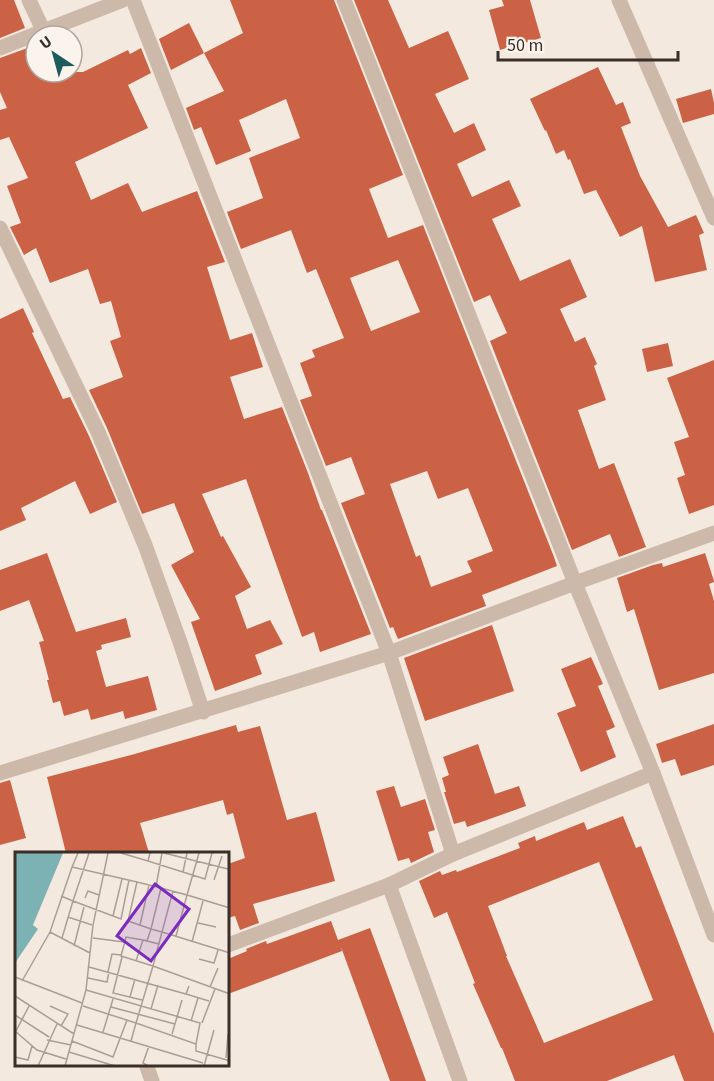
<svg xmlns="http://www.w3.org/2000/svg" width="714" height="1081" font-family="'Source Sans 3',sans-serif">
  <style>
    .building { fill: #cb6245; fill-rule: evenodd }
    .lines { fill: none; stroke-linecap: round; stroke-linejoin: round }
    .minor { stroke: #cdb9a9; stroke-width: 15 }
    .inset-road { fill: none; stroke: #aa9e96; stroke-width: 1.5 }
    .view { fill: #7b2cbf; fill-opacity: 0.15; stroke: #7b2cbf; stroke-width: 3 }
    .inset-edge { fill: none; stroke: #3a2e29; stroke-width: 3 }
  </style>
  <rect width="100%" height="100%" fill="#f4e9df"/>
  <g class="building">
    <path d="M0 0H14L25 28 0 38Z"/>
    <path d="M230 0H334L403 175 369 189 388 238 423 225 554 557 557 566 482 595 486 606 398 639 393 627 390 628 341 503 365 494 351 457 326 466 300 400 312 396 300 363 315 357 312 350 344 338 316 269 307 273 291 230 241 249 227 212 263 198 249 158 300 138 286 99 239 120 251 151 216 165 201 127 194 130 186 108 224 91 204 53 243 33ZM398 260 420 312 371 331 350 278ZM427 471 438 499 468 488 493 551 467 561 472 572 431 587 420 555 416 557 390 484Z"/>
    <path d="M354 0H388L409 48 448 31 469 79 435 94 454 133 474 123 486 150 457 164 472 197 509 180 521 206 492 219 520 281 570 259 587 297 560 309 575 342 585 337 597 364 594 366 606 400 578 410 599 469 614 463 646 547 619 557 610 534 572 550 490 341 507 333 490 295 474 302Z"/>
    <path d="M502 0H530L541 38 500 50 489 10 504 6Z"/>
    <path d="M189 23 204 53 171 70 159 39Z"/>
    <path d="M33 46 36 54V72H83L128 50 130 54 141 48 151 73 128 85 148 128 75 162 91 200 128 183 142 212 197 191 225 262 207 267 230 340 252 333 263 367 230 377 244 419 282 407 308 473 321 510H322L371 634 320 652 314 632 302 637 246 479 202 494 221 537 223 536 251 587 235 596 247 629 270 620 283 644 255 655 262 674 215 691 191 622 200 619 171 565 194 552 174 503 142 514 107 428 89 390 123 377 110 341 121 337 111 301 100 304 88 269 50 283 36 248 24 255 10 227 21 223 7 186 28 178 9 137 0 140V110L7 108 0 92V58Z"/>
    <path d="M598 67 616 105 623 102 631 123 621 127 640 176 668 227 696 215 704 233 699 235 707 270 655 282 642 226 620 237 596 190 584 194 570 159 568 160 564 150 556 154 546 130 545 131 530 99Z"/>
    <path d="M711 89 714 103V114L683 123 676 99Z"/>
    <path d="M23 308 34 332 32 333 63 399 70 397 89 436 117 502 90 514 75 481 21 508 26 520 0 531V319Z"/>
    <path d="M668 343 673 366 647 372 642 349Z"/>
    <path d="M714 360V505L689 514 677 478 685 475 674 442 689 437 667 378Z"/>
    <path d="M47 553 76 632 126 618 131 637 101 645 102 649 96 651 106 687 148 676 157 710 125 719 123 711 91 720 88 709 64 716 60 701 53 703 47 680H49L39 642 44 641 29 600 0 611V570Z"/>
    <path d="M705 553 714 581V582L709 584 714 601V673L659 690 634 609 627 612 617 578 653 565 662 563 663 567Z"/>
    <path d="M492 625 514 691 425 721 404 658Z"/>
    <path d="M591 657 603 684 598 686 615 727 606 731 616 757 581 772 557 713 576 706 561 669Z"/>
    <path d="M714 724V765L681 776 675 759 662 763 656 744Z"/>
    <path d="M236 725 238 732 260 726 287 820 316 812 335 881 253 904 259 923 240 930 235 916 228 918V864L245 858 233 813 227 815 223 800 140 823 149 853H66L47 777 131 755Z"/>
    <path d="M478 744 495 794 519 786 526 806 467 827 465 821 454 824 444 792H446L442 778 449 775 443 757Z"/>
    <path d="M10 780 26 838 0 845V783Z"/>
    <path d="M394 786 401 807 425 799 435 830 428 832 434 852 411 863 409 858 398 861 376 791Z"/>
    <path d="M623 816 636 848 641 846 714 1034V1081H684L674 1055 607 1081H515L502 1048H501L473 984 475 983 447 912 434 918 419 881 440 871 442 875 456 870 457 872 520 848 518 843 535 836 536 841 584 822 587 830ZM599 862 653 1000 544 1043 506 956H507L488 906Z"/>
    <path d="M331 921 338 940 370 928 426 1081H390L341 947 342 951 228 994V959L247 951 246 949 266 941 267 944Z"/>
  </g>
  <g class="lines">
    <g class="minor">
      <path d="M29 0 43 30"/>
      <path d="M344 0 575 583 714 533"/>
      <path d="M619 0 714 218"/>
      <path d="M0 48 123 0"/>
      <path d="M0 228 98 432 145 545 180 642 203 712"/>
      <path d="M0 773 389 653 133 0"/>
      <path d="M453 854 389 653 575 583 653 773 714 935"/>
      <path d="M228 945 389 885"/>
      <path d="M146 1064 152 1081"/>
      <path d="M460 1081 389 885 453 854 653 773"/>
    </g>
  </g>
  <g transform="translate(15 852)">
    <rect width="214" height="214" fill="#f4e9df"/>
    <path d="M0 1H48L18 73 23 77 0 111Z" fill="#7cb2b3"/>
    <path class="inset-road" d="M63 1 57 15 122 30M74 1 58 49 106 67 114 28M106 1 133 9M135 1 133 9 190 27 197 1M149 1 213 17M168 20 172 1M199 28 207 4M122 30 146 36 136 77 113 69ZM141 35 147 1M146 36 172 43 184 1M158 39 147 80 215 101M46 44 58 49 47 86M70 46 73 39 84 43M98 64 107 27M53 65 77 73M183 71 201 75M125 73 134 33M35 80 75 101M161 84 172 43 215 56M78 86 109 90M128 88 111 85 106 104 138 114 147 80 136 77 132 89M177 90 188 49M59 94 69 55M107 105 98 141 127 148M184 107 199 111 203 98M121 109 128 88 144 92M74 115 171 142 174 134M93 120 97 102 106 103M0 125 67 151M73 126 92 130 94 120M7 129 35 80 57 15M195 135 203 116M71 138 185 171 181 192M171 142 194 149M0 144 59 182M115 145 120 127M35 154 53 162 46 174M68 154 121 171 138 114 215 142M96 155 160 172M136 157 143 133M0 163 34 185M176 169 183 146M187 171 200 137M62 173 188 211M0 179 22 198 51 207M1 179 14 154M88 180 98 147M157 182 167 148M32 188 56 193M57 189 98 205 112 168M116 189 121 171 181 192V199L215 209M54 200 100 214M0 205 13 208 17 194M211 206 213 182M23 214 42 172M50 214 71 138 78 73 93 1M133 214 128 211 134 194M189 214 199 178"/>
    <path class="view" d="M140 32 174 57 136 109 102 84Z"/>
    <rect width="214" height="214" class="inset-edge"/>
  </g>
  <g transform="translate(54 54) rotate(324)"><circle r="28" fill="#fbf4ec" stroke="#aea59e" stroke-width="1.5"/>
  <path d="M0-4.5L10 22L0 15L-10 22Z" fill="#1c5b5e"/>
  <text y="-9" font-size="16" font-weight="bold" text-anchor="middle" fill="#3a2e29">U</text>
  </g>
  <path d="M498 51v9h180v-9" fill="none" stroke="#3a2e29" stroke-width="3"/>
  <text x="507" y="51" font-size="18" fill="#3a2e29" stroke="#fbf4ec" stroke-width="4.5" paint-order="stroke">50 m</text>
</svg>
